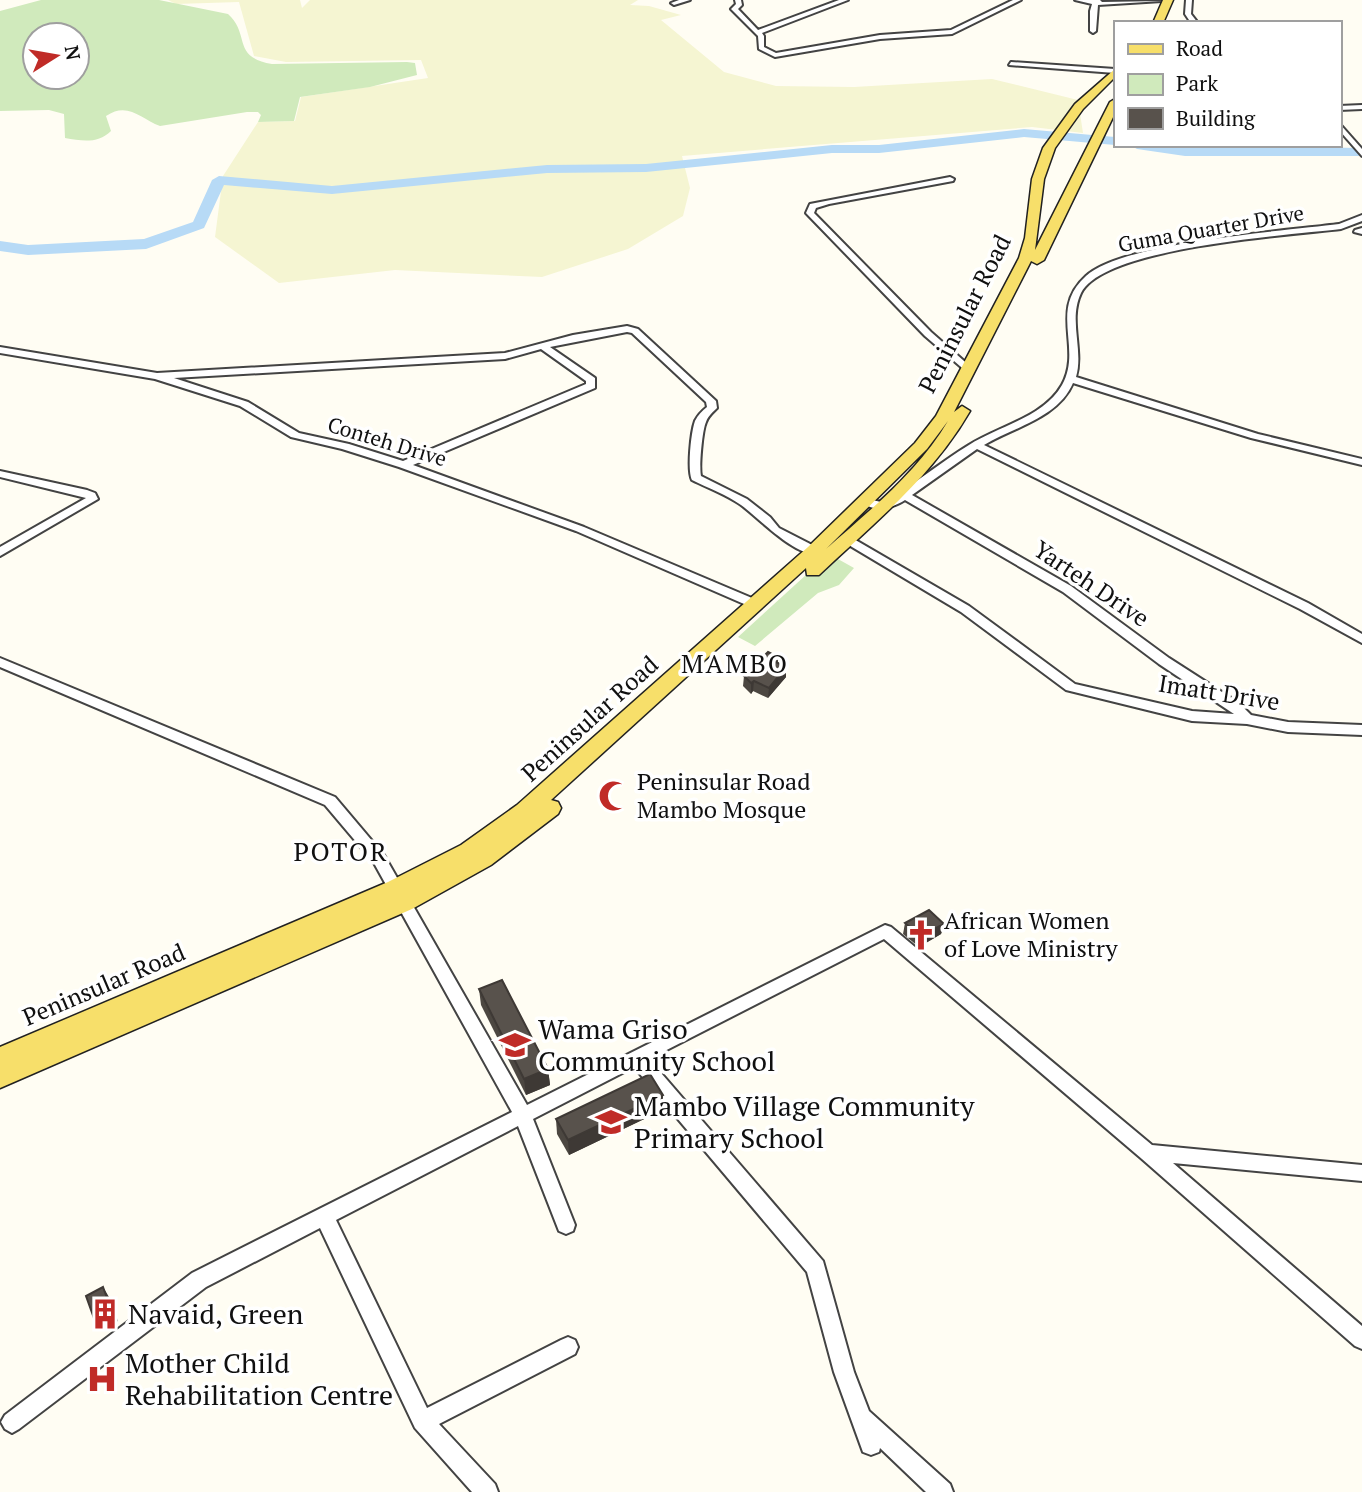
<svg xmlns="http://www.w3.org/2000/svg" width="1362" height="1492" font-family="'PT Serif',serif">
  <style>
    .farmland { fill: #f5f5d2 }
    .green { fill: #d0eabc; fill-rule: evenodd }
    .lines { fill: none; stroke-linecap: round; stroke-linejoin: round }
    .river { fill: #b7daf6; fill-rule: evenodd }
    .street-casing { stroke: #434343; stroke-width: 4 }
    .primary-casing { stroke: #212121; stroke-width: 3 }
    .street { fill: #fff; fill-rule: evenodd }
    .primary { fill: #f7df6a; fill-rule: evenodd }
    .wall { fill: #4c4741 }
    .shaded-wall { fill: #3e3935 }
    .building { fill: #58524c; stroke: #3e3935; stroke-width: 2 }
    .labels { text-anchor: middle; stroke-width: 7; stroke-linejoin: round; paint-order: stroke }
    .far-street-label { font-size: 21px; fill: #101010; stroke: #fff }
    .street-label { font-size: 24px; fill: #101010; stroke: #fff }
    .poi-label { font-size: 24px; fill: #101010; stroke: #fff; text-anchor: start }
    .neighbourhood-label { font-size: 26px; letter-spacing: 2px; fill: #101010; stroke: #fff }
    .near-poi-label { font-size: 28px; fill: #101010; stroke: #fff; text-anchor: start }
  </style>
  <rect width="100%" height="100%" fill="#fffdf3"/>
  <path class="farmland" d="M168 0H300L302 8 310 0H638L630 5 649 6 681 15 661 20 724 72 776 86 854 87 992 79 1078 100 1083 133 1032 127 682 156 690 188 683 216 628 249 542 277 395 270 279 283 215 237 223 176 258 122 295 121 301 97 428 78 421 60 286 62 254 56 239 2 176 4Z"/>
  <g class="green">
    <path d="M41 0H159L228 14C251 35 231 57 272 64L407 62 415 63 417 75 370 87 300 97 294 121 258 122 261 115 258 112H247L160 126C141 119 128 101 106 116L111 131C98 144 82 141 65 138L64 114 49 110 0 111V11ZM35 35H77V77H35Z"/>
    <path d="M829 554 854 568 839 585 818 593 755 646 738 637Z"/>
  </g>
  <g class="lines">
    <g class="river">
      <path d="M1024 129 1115 137V145L1024 137 879 153H832L646 172 547 173 332 194 224 185 204 228 146 249 28 255 0 251V241L28 245 144 239 193 222 212 180 219 176 332 186 547 165 646 164 832 145H879Z"/>
      <path d="M1130 145 1362 148V156H1185L1137 149Z"/>
    </g>
    <g class="street-casing">
      <g id="street">
        <path d="M679 0H690L674 5 671 3Z"/>
        <path d="M735 0H741L742 5 738 9 758 30 839 0H848L762 33 764 36V47L776 53 880 35 951 30 1013 0H1021L952 34 880 39 775 57 759 49 758 36 731 9 736 4Z"/>
        <path d="M1075 0H1100L1102 2 1162 1 1098 5 1096 31 1093 33 1090 31V11L1092 4Z"/>
        <path d="M1186 0H1192L1191 14 1198 23H1191L1185 14Z"/>
        <path d="M1011 62 1115 69V73L1009 65Z"/>
        <path d="M1362 105V109L1339 110V106Z"/>
        <path d="M1339 123 1362 149V156L1339 130Z"/>
        <path d="M950 177 954 179 953 181 829 204 816 208 814 213 931 332 972 368 973 370 968 373 925 336 806 213 810 204Z"/>
        <path d="M1362 215V221L1341 229C1290 235 1104 247 1081 293 1068 320 1084 350 1076 377L1258 434 1362 459V465L1251 438 1073 383C1058 418 1014 427 984 445L1308 603 1362 634V643L1300 609 977 449 912 495 1071 586 1169 658 1239 703 1251 715 1288 722 1362 725V735L1288 732 1247 724 1192 721 1066 690 961 612 842 541 848 537 852 538 969 606 1075 684 1192 711 1234 714 1159 664 1063 592 905 500C889 510 874 512 858 501L864 498 881 502 886 501C915 484 941 462 969 445 999 426 1044 417 1062 385 1083 348 1048 310 1086 276 1123 242 1285 231 1339 224Z"/>
        <path d="M1362 228V234L1354 232 1355 230Z"/>
        <path d="M627 326 638 329 716 401 717 408C713 412 708 416 706 422 702 431 699 467 701 476L747 499 770 517 779 528 818 548 820 551 818 554C795 557 759 518 741 505 727 495 708 488 692 480 687 470 691 432 695 421 698 415 702 411 707 407L706 402 632 333 627 332 550 347 595 378V388L413 465 584 527 759 601 761 604 759 607H751L576 531 399 467 342 449 291 437 240 406 155 379 0 353V347L157 373 505 353 573 335ZM541 349 586 381V384L403 461 349 444 299 433 248 402 174 378 505 359Z"/>
        <path d="M0 471 87 490 95 493 98 499 0 556V547L86 498 0 477Z"/>
        <path d="M0 658 335 797 384 855 527 1105 885 925 891 927 1152 1145 1362 1165V1181L1173 1163 1362 1326V1349L1355 1346 1142 1159 884 939 649 1059 823 1261 854 1372 869 1411 950 1484 953 1492H926L880 1448 879 1452 871 1455 863 1452 834 1372 807 1272 634 1067 533 1119 575 1225 573 1231 566 1234 559 1231 518 1126 336 1220 427 1408 561 1340 568 1337 575 1340 578 1347 575 1354 439 1424 495 1484 498 1492H472L415 1428 320 1228 206 1287 19 1429 12 1433 5 1429 1 1422 5 1415 192 1273 512 1112 374 863 325 805 0 667Z"/>
      </g>
    </g>
    <g class="primary-casing">
      <g id="primary">
        <path d="M1163 0H1173L1163 23H1153Z"/>
        <path d="M1115 69V77L1083 109 1055 148 1044 179 1035 250 1110 102 1115 99V113L1044 260 1037 264 1031 261 954 412 962 406 970 411C932 477 874 523 819 575H807L806 568 551 800 558 802 561 808 558 814 491 865 412 909 0 1088V1047L388 882 461 845 517 805 808 547 915 443 936 416 1019 258 1025 238 1032 179 1043 148 1075 104ZM948 421C918 472 870 510 826 549L927 449Z"/>
      </g>
    </g>
    <use href="#street" class="street"/>
    <use href="#primary" class="primary"/>
  </g>
  <g class="wall">
    <path d="M778 657V663L786 667V677L768 698 753 691 751 694 743 686 744 676Z"/>
    <path d="M905 923 944 924 941 934 919 947 903 934Z"/>
    <path d="M479 989 548 1069 550 1085 526 1095 481 1005Z"/>
    <path d="M663 1110 569 1155 557 1134 556 1119Z"/>
  </g>
  <g class="shaded-wall">
    <path d="M786 667V677L768 698 769 688Z"/>
    <path d="M754 681 753 691 751 694V683Z"/>
    <path d="M944 924 941 934 919 947 921 936Z"/>
    <path d="M548 1069 550 1085 526 1095 524 1079Z"/>
    <path d="M663 1095V1110L569 1155 568 1140Z"/>
    <path d="M103 1287 109 1297 118 1321 100 1331 95 1321Z"/>
  </g>
  <g class="building">
    <path d="M768 652 778 657 774 661 786 667 769 688 754 681 751 683 744 676Z"/>
    <path d="M929 910 944 924 921 936 905 923Z"/>
    <path d="M502 980 548 1069 524 1079 479 989Z"/>
    <path d="M650 1074 663 1095 568 1140 556 1119Z"/>
    <path d="M103 1287 112 1312 95 1321 86 1296Z"/>
  </g>
  <defs>
    <g id="mosque-bare" transform="scale(2.415)"><path d="M3.5-4.9A6 6 0 1 0 3.5 4.9A5 5 0 1 1 3.5-4.9Z" fill="#c02b27" stroke="#fff" stroke-width="2.5" paint-order="stroke"/></g>
    <g id="church-bare" transform="scale(2.415)"><path d="M-1.2-6h2.4v3.5h3.3v2.4h-3.3V6h-2.4V-.1h-3.3v-2.4h3.3Z" fill="#c02b27" stroke="#fff" stroke-width="2.5" paint-order="stroke"/></g>
    <g id="school-bare" transform="scale(2.415)"><path d="M0-5L7-2L0 1L-7-2ZM-4 1L0 2.5L4 1V4Q0 6-4 4Z" fill="#c02b27" stroke="#fff" stroke-width="2.5" paint-order="stroke"/></g>
    <g id="building-bare" transform="scale(2.415)"><path d="M-4-6H4V6H1V3H-1V6H-4ZM-2.5-4.3h1.7v1.8h-1.7ZM.8-4.3h1.7v1.8H.8ZM-2.5-1h1.7V.8h-1.7ZM.8-1h1.7V.8H.8Z" fill="#c02b27" stroke="#fff" stroke-width="2.5" paint-order="stroke"/></g>
    <g id="hospital-bare" transform="scale(2.415)"><path d="M-5-5h3v3.5h4V-5h3V5h-3V1.5h-4V5h-3Z" fill="#c02b27" stroke="#fff" stroke-width="2.5" paint-order="stroke"/></g>
  </defs>
  <g fill-rule="evenodd">
    <use href="#mosque-bare" x="614" y="796"/>
    <use href="#church-bare" x="921" y="935"/>
    <use href="#school-bare" x="515" y="1045"/>
    <use href="#school-bare" x="611" y="1122"/>
    <use href="#building-bare" x="105" y="1314"/>
    <use href="#hospital-bare" x="102" y="1379"/>
  </g>
  <g class="labels">
    <g class="far-street-label">
      <text transform="translate(1211 229) rotate(-10)" y="7">Guma Quarter Drive</text>
      <text transform="translate(387 442) rotate(17)" y="7">Conteh Drive</text>
    </g>
    <g class="street-label">
      <text transform="translate(965 314) rotate(-63)" y="8">Peninsular Road</text>
      <text transform="translate(1091 584) rotate(34)" y="8">Yarteh Drive</text>
      <text transform="translate(1219 693) rotate(9)" y="8">Imatt Drive</text>
      <text transform="translate(590 719) rotate(-42)" y="8">Peninsular Road</text>
      <text transform="translate(104 985) rotate(-23)" y="8">Peninsular Road</text>
    </g>
    <g class="poi-label">
      <text x="637" y="790">Peninsular Road<tspan x="637" dy="28">Mambo Mosque</tspan></text>
      <text x="944" y="929">African Women<tspan x="944" dy="28">of Love Ministry</tspan></text>
    </g>
    <g class="neighbourhood-label">
      <text x="735" y="673">MAMBO</text>
      <text x="341" y="861">POTOR</text>
    </g>
    <g class="near-poi-label">
      <text x="538" y="1039">Wama Griso<tspan x="538" dy="32">Community School</tspan></text>
      <text x="634" y="1116">Mambo Village Community<tspan x="634" dy="32">Primary School</tspan></text>
      <text x="128" y="1324">Navaid, Green</text>
      <text x="125" y="1373">Mother Child<tspan x="125" dy="32">Rehabilitation Centre</tspan></text>
    </g>
  </g>
  <rect x="1114" y="21" width="228" height="126" fill="#ffffff" stroke="#9f9f9f" stroke-width="2"/>
  <rect x="1128" y="44" width="35" height="10" fill="#f7df6a" stroke="#9f9f9f" stroke-width="2"/>
  <text x="1176" y="56" font-size="21" fill="#101010">Road</text>
  <rect x="1128" y="74" width="35" height="21" fill="#d0eabc" stroke="#9f9f9f" stroke-width="2"/>
  <text x="1176" y="91" font-size="21" fill="#101010">Park</text>
  <rect x="1128" y="108" width="35" height="21" fill="#58524c" stroke="#9f9f9f" stroke-width="2"/>
  <text x="1176" y="126" font-size="21" fill="#101010">Building</text>
  <g transform="translate(56 56) rotate(79)"><circle r="33" fill="#ffffff" stroke="#9f9f9f" stroke-width="2"/>
  <path d="M0-5L12 26L0 18L-12 26Z" fill="#c02b27"/>
  <text y="-10" font-size="19" font-weight="bold" text-anchor="middle" fill="#101010">N</text>
  </g>
</svg>
